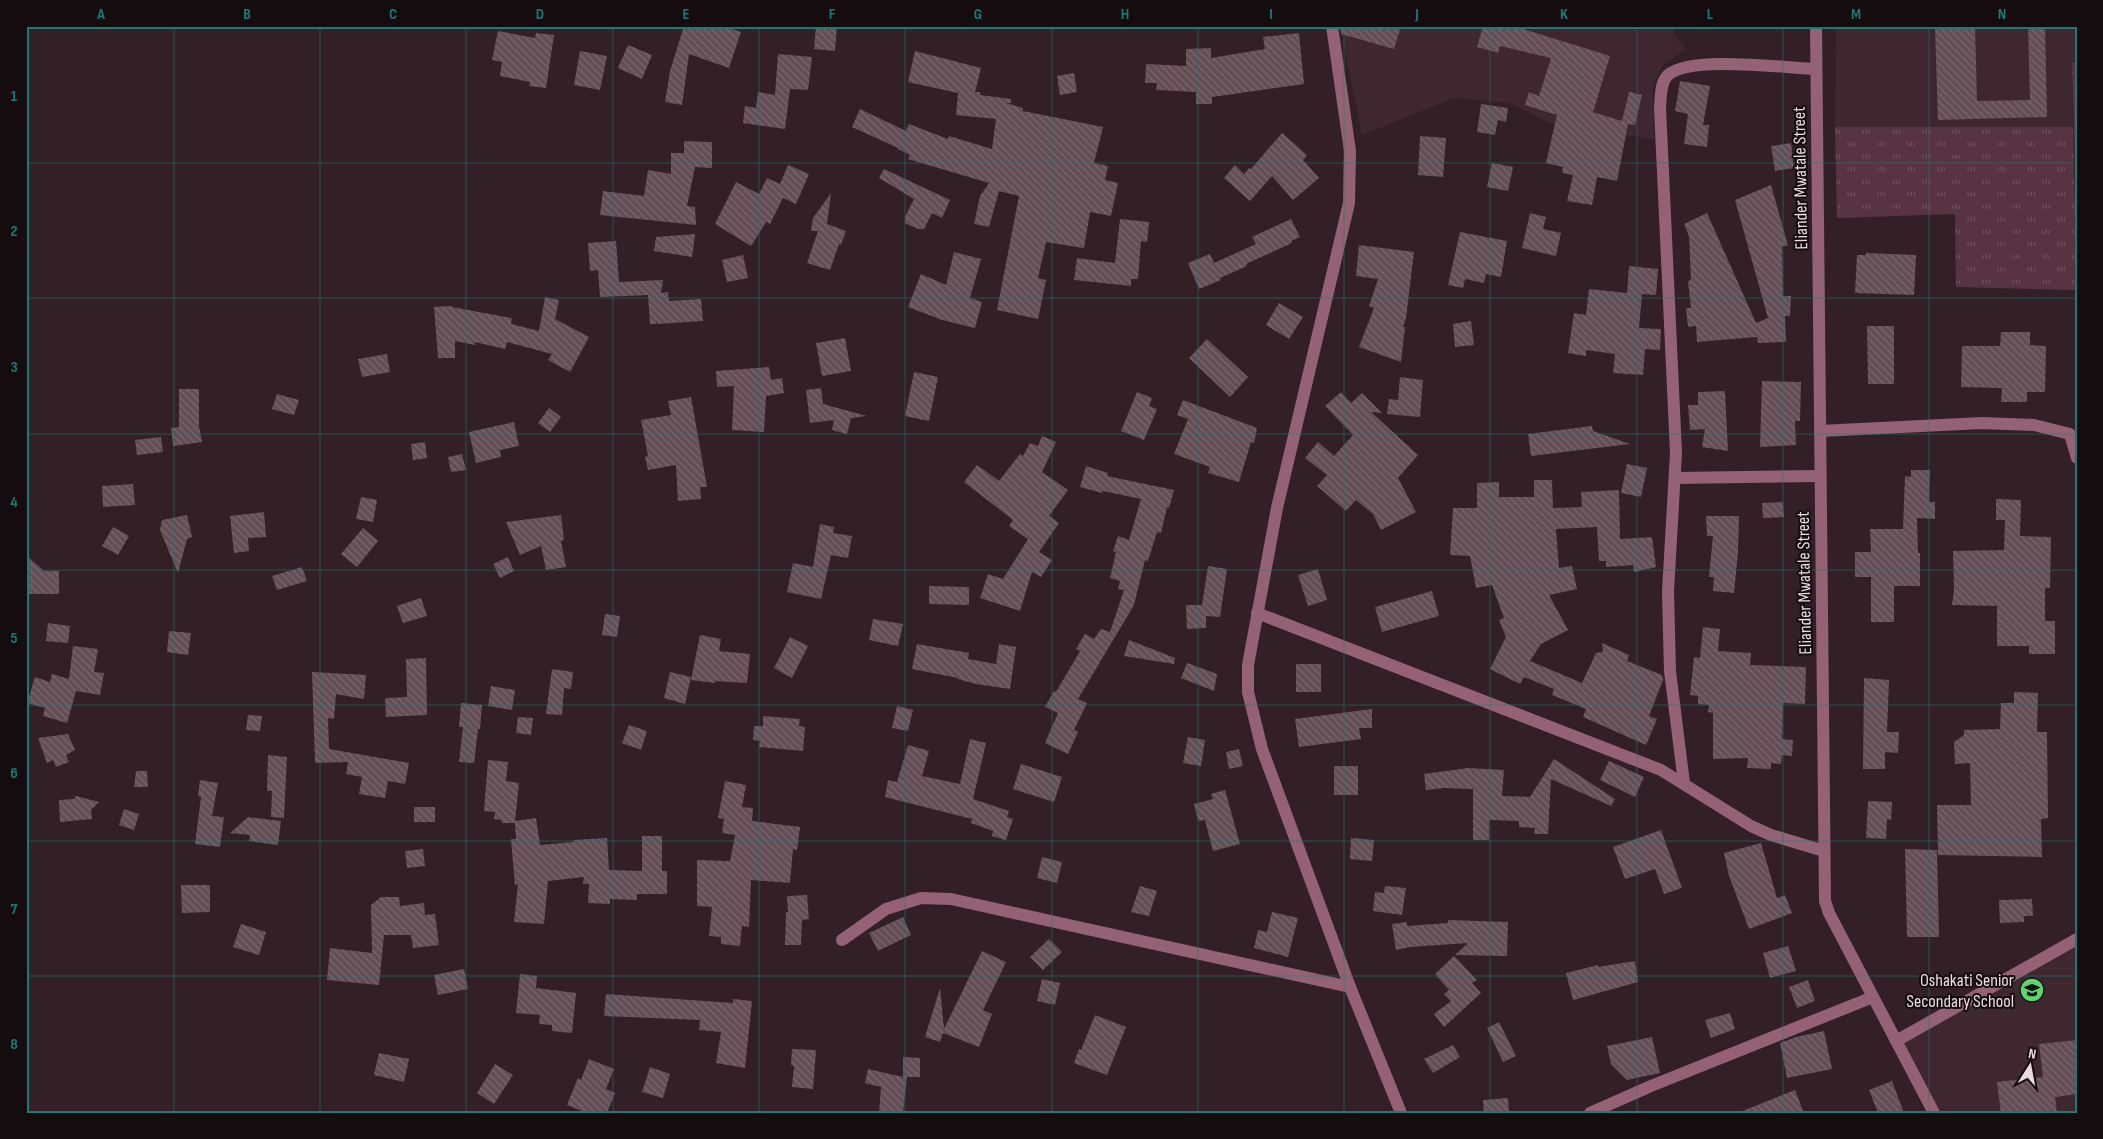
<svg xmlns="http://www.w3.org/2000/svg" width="2103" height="1139" font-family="'Sofia Sans Condensed',sans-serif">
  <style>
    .built { fill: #3f2730 }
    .grass { fill: url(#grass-tufts) }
    .park { fill: url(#park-dots) }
    .building { fill: url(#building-back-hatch) }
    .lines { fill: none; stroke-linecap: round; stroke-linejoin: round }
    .minor { stroke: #946274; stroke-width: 12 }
    .grid { fill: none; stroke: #1a7b74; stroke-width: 1; stroke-opacity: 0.55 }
    .labels { text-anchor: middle; stroke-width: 4; stroke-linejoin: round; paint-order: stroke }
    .street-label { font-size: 18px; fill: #eadde1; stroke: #140c0f }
    .poi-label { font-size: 18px; fill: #eadde1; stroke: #140c0f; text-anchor: end }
    .neatline { fill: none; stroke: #1a7b74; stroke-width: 2 }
    .grid-label { font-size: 16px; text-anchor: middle; font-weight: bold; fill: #1a7b74 }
  </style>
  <defs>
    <pattern id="grass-tufts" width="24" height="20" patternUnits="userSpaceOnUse" patternTransform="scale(1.25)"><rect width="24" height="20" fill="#583341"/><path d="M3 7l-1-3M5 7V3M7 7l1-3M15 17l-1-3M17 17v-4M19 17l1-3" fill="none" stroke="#70505c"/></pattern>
    <pattern id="park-dots" width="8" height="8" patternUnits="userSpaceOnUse" patternTransform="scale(1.25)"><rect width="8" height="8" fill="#583341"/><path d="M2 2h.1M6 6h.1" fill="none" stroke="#70505c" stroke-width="1.8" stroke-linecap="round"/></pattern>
    <pattern id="building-back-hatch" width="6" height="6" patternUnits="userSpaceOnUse" patternTransform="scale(1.25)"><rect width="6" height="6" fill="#634e55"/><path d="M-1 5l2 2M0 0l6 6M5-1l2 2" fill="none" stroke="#7a676d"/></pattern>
  </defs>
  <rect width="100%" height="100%" fill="#322026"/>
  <g class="built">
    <path d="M1340 26H1674V34L1686 49 1662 66 1653 86 1654 139 1559 127 1509 103 1454 98 1362 135Z"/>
    <path d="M1836 26H2077V63L2072 64 2073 127H1835Z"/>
    <path d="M2077 939V1113H1934L1896 1041Z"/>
  </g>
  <path class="grass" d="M1835 127H2073L2077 290 1956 287 1955 214 1837 218Z"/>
  <path class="park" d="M2072 63H2077V234Z"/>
  <g class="building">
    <path d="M684 26H723L741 32 729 68 689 54 682 105 665 102 670 71Z"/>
    <path d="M816 26H837L835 51 814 49Z"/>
    <path d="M1340 26H1401L1394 49 1341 34Z"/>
    <path d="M1483 26H1514L1610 56 1593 112 1622 121 1629 92 1642 95 1635 125 1628 124 1617 181 1597 177 1592 205 1567 201 1573 175 1562 173 1563 167 1546 163 1557 115 1525 105 1529 92 1539 96 1551 58 1500 46 1498 53 1477 47Z"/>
    <path d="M1935 26H1975L1977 101 2030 100 2028 26H2045L2047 117 1938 120Z"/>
    <path d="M498 31 535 38 536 33 554 35 546 88 529 86 530 82 500 76 502 62 492 60Z"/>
    <path d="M1299 33 1304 84 1212 97V104H1196V92L1156 90 1157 83H1145L1146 64 1186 66V49L1211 48V58L1265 49 1263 37Z"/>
    <path d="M628 45 652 55 642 79 618 68Z"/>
    <path d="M580 51 607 56 600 90 574 85Z"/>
    <path d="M915 51 981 68 975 92H980V95L1011 99V103H1006L1023 108V111L1103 127 1094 163 1108 166 1105 180 1118 183 1111 216 1090 212 1084 248 1046 242 1038 278 1046 280 1038 319 997 310 1019 196 999 191 989 227 974 224 980 196 989 183 908 159 910 155 898 149V148L852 127 860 109 906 131 909 124 948 139 949 136 992 149 996 119 956 115 958 93 908 82Z"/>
    <path d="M778 54 812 57 808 90 790 89 785 129 743 123 745 106 756 108 758 92 775 95Z"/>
    <path d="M1074 73 1077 92 1060 95 1057 76Z"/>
    <path d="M1680 81 1710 86 1703 125H1709L1707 147 1684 144 1688 114 1675 111Z"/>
    <path d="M1481 104 1508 108 1506 122 1498 120 1495 135 1477 132Z"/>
    <path d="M1282 133 1307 155 1303 160 1319 178 1293 200 1272 176 1250 201 1224 178 1235 165 1244 174 1249 168 1251 169Z"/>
    <path d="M1420 136 1446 138 1443 177 1418 175Z"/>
    <path d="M684 141 712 142V168L695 167 687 206 695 207 696 225 600 215 603 191 644 196 648 170 671 174V153H684Z"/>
    <path d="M1791 143 1794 168 1775 171 1771 146Z"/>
    <path d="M1492 163 1513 167 1508 191 1487 187Z"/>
    <path d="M788 165 809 174 796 204 783 198 770 224 766 222 751 246 715 224 736 182 759 194 767 178 780 184Z"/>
    <path d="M884 169 950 200 942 218 932 213 924 229H918L905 223V217L914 199 879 178Z"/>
    <path d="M1771 185 1788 246H1782L1783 296H1791L1790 316H1785L1786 342 1758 343 1757 337 1697 342 1696 326 1688 327 1686 308H1691L1688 281 1691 280 1689 236 1684 224 1707 213 1756 323 1768 318 1735 200Z"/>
    <path d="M831 193 827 224 846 231 841 245 839 244 830 270 807 263 818 231H811L813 218Z"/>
    <path d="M1530 213 1546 217 1543 229 1561 233 1556 256 1522 248Z"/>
    <path d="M1120 219 1149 222 1147 242 1141 241 1138 279H1131V286L1074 280 1077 258 1115 263Z"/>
    <path d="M1291 219 1300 237 1291 241 1292 243 1246 264 1247 266 1220 278 1221 280 1199 289 1188 263 1210 254 1214 263 1256 244 1252 237Z"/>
    <path d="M1460 232 1507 241 1501 277 1486 274 1484 283 1465 279 1463 288 1448 285Z"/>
    <path d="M695 234 692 257 654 251 656 237Z"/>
    <path d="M616 241 619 282 663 280 661 293 668 292 669 301 701 299 703 321 657 324V321L656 324H650L648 295 600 297 598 270 590 271 588 243Z"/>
    <path d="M1359 245 1414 252 1406 318 1403 327H1405L1401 362 1359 347 1374 308 1369 306 1378 279 1356 276Z"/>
    <path d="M954 252 981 259 970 298 982 302 975 328 942 320 908 307 921 274 946 285Z"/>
    <path d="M1866 253 1916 255 1914 295 1855 293 1857 255H1866Z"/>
    <path d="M743 255 748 278 727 282 722 260Z"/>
    <path d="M1629 266 1658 269 1656 295 1642 294 1639 328 1661 329 1660 350 1645 349 1643 375 1613 373 1615 354 1586 350V356L1568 353 1574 313 1586 315 1589 289 1627 293Z"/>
    <path d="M545 297 559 300 555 319 589 337 570 372 548 360 552 354 507 342 505 349 475 342V345L455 341V358H438L434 307 452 306V307L512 318 511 324 539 331Z"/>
    <path d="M1279 303 1303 317 1289 339 1266 325Z"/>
    <path d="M1471 321 1474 345 1455 347 1453 324Z"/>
    <path d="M1867 326H1894V384H1868Z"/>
    <path d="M2001 332H2030V345L2046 346 2045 392H2027V402H2001L2002 388 1961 387 1962 346H2000Z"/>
    <path d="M845 338 851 371 822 376 816 343Z"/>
    <path d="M1207 339 1248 377 1230 397 1189 358Z"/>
    <path d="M387 354 390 372 362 377 358 359Z"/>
    <path d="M769 367 771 380 782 378 784 393 766 396 764 432 732 430 734 386 717 387 716 371Z"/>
    <path d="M914 372 938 377 929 421 905 416Z"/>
    <path d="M1400 377 1423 380 1420 417 1387 414 1389 399 1398 400Z"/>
    <path d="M1762 381 1801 382 1800 421H1795L1796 445 1760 447Z"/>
    <path d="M821 388 823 404 867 416 851 418 847 434 832 430 834 420 810 423 806 390Z"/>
    <path d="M179 389H199V426L202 442 173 446 171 428 179 427Z"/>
    <path d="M1725 391 1728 451 1702 447 1705 429 1690 430 1688 405H1698V392Z"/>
    <path d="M1137 392 1152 398 1149 406 1157 409 1144 440 1121 431Z"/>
    <path d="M1341 392 1351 403 1362 393 1382 413 1371 412 1418 455 1398 478 1416 512 1381 530 1373 514 1356 500 1346 511 1317 486 1327 475 1305 458 1318 442 1334 456 1353 435 1325 406Z"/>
    <path d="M277 394 299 400 294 415 272 409Z"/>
    <path d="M691 397 707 487H700L701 499 678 501 676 465 648 470 645 457 648 456 641 420 671 415 668 401Z"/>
    <path d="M1183 400 1257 428 1254 443 1251 442 1239 482 1208 473 1210 467 1174 454 1188 419 1177 415Z"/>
    <path d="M549 408 561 417 550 432 538 423Z"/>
    <path d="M514 422 519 446 500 450 501 457 476 463 469 432Z"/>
    <path d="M1592 426 1593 431 1630 444 1531 456 1528 434Z"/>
    <path d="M1042 436 1056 442 1042 472 1068 490 1049 516 1059 523 1039 552 1052 560 1041 577 1032 572 1020 611 980 598 988 574 1003 579 1028 539 1009 526 1013 520 964 482 977 465 999 481 1020 454 1023 456 1030 443 1038 446Z"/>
    <path d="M161 437 163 452 137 455 135 440Z"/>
    <path d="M425 442 427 458 413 460 411 444Z"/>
    <path d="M462 454 466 470 451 472 448 457Z"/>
    <path d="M1627 464 1647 468 1641 497 1621 493Z"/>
    <path d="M1086 466 1108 473 1107 476 1174 490 1169 508 1167 507 1161 533 1157 532 1148 561 1145 560 1134 605 1078 699 1087 703 1074 730 1078 732 1068 754 1045 743 1058 713 1045 707 1054 691 1056 692 1080 651 1076 649 1085 634 1094 639 1101 629 1110 632 1124 590 1118 589 1120 581 1110 578 1116 552 1113 551 1118 536 1129 540 1141 499 1103 491 1102 493 1080 487Z"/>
    <path d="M1911 470H1930L1929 502H1935V519L1917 518 1918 553H1920V586H1894V622H1871V577H1855V552H1871L1870 529H1903L1905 476 1911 477Z"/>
    <path d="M1534 480H1552L1553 508 1582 507 1581 492 1619 490 1620 539 1652 537 1656 567 1634 572 1633 565 1606 567V561H1599L1597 527 1556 529 1559 568 1572 566 1577 589 1549 595 1568 630 1541 644 1530 661 1582 683 1596 653 1603 652 1602 643 1629 655 1627 661 1662 675 1663 680 1649 716 1657 719 1646 745 1583 717 1586 709 1552 695 1554 689 1524 677 1520 684 1490 669 1506 637 1499 620 1504 618 1492 585 1476 588 1470 556 1450 555 1453 508H1477V483L1499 482V497H1534Z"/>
    <path d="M133 484 135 505 103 507 102 486Z"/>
    <path d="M361 497 377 500 373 522 356 519Z"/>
    <path d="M1996 499 2021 500 2020 536 2051 537 2050 588H2045V621H2055V654H2029V646H1997V606L1952 605 1954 590 1953 551 2004 550 2005 520H1996Z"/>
    <path d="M1783 502 1784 517 1763 518 1762 503Z"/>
    <path d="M264 512 266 537 248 538 249 551 234 553 230 516Z"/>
    <path d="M187 515 192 537 187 539 178 573 160 530 162 520Z"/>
    <path d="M561 515 564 540 561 541 566 567 546 570 541 546 520 555 506 522Z"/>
    <path d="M1706 516H1739L1738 552 1734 593 1713 591 1714 577H1709L1713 536H1707Z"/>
    <path d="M820 524 834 527 833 533 852 536 848 558 831 555 821 599 787 592 793 563 813 567Z"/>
    <path d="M113 527 129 536 118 555 102 546Z"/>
    <path d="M363 528 378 541 357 567 341 554Z"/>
    <path d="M28 557 44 571H59V594H28Z"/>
    <path d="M508 557 514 571 500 578 493 564Z"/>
    <path d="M1208 566 1227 569 1220 617 1206 616V628L1187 629 1186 605H1202Z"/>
    <path d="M302 567 307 581 277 590 272 576Z"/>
    <path d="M1318 569 1327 600 1308 606 1298 575Z"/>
    <path d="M929 586 969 587V605L929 604Z"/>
    <path d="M1432 591 1439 616 1382 632 1375 607Z"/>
    <path d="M421 598 427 616 403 623 397 606Z"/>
    <path d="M605 614 620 616 617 637 602 635Z"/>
    <path d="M873 619 903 624 898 646 869 640Z"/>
    <path d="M48 623 70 626 68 643 46 641Z"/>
    <path d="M1703 627 1720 629 1718 651 1751 653 1750 665 1806 667 1805 704 1783 703 1782 739 1793 740 1792 756 1782 755 1781 764 1771 763V769L1747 768 1748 758 1713 759V713L1708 712 1709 705 1698 704V696L1690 695 1694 657 1700 658Z"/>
    <path d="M169 631 191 633 188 655 167 652Z"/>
    <path d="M700 635 721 639 719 651 750 654 747 683 715 681V683L691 680Z"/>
    <path d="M790 637 808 646 792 678 774 668Z"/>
    <path d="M1129 640 1175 658 1174 664 1124 656Z"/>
    <path d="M917 644 969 653 968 659 996 664 999 644 1016 647 1010 689 976 684 958 679V678L912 669Z"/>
    <path d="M73 646 98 649 94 672 104 673 100 695 76 691 67 723 43 716 45 708 27 703 35 677 50 682 52 674 69 679Z"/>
    <path d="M426 658 427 715 386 717 385 698 407 697 406 659Z"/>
    <path d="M1187 663 1217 674 1214 691 1181 678Z"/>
    <rect x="1296" y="664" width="25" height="28"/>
    <path d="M552 669 573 672 571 689 564 688 562 715 546 714Z"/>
    <path d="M312 672 366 675 364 699 336 694 334 719 328 718 329 749 409 763 405 784 388 781 385 798 359 794 362 777 346 774 348 762 315 763Z"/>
    <path d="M670 672 691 677 685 704 664 698Z"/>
    <path d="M1864 678 1889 680 1887 732H1899L1898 753 1885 752V769H1863Z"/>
    <path d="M491 686 515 690 512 710 488 706Z"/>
    <path d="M2014 692 2038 693 2037 732H2047L2048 818 2041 819 2042 857 1938 855 1937 805H1971L1970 763 1955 764 1954 742 1964 735V730L2000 729 2001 703H2014Z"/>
    <path d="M461 703 482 705 480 729H478L474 763 459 762 463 727H459Z"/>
    <path d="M897 706 913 710 908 731 892 728Z"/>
    <path d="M1372 709V728H1359L1361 739 1299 747 1295 719Z"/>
    <path d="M248 715 262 716 260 731 246 730Z"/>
    <path d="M763 716 800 719 799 726 805 727 803 751 759 747 760 741 753 740 754 726H763Z"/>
    <path d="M518 717 533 718 531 735 516 733Z"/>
    <path d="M629 725 647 731 641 750 622 743Z"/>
    <path d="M68 734 75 750 66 755 69 762 56 767 53 760 47 763 38 738Z"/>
    <path d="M1188 737 1205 740 1201 766 1183 763Z"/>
    <path d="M970 739 986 743 973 799 1009 811 1007 817 1013 819 1006 840 992 836 993 831 971 823 972 819 885 797 888 780 897 782 908 745 929 751 922 776 960 784Z"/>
    <path d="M1239 749 1243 766 1229 769 1226 752Z"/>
    <path d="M268 755 287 757 284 818 271 817 272 791H267Z"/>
    <path d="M1554 759 1615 799 1611 806 1551 779 1548 834H1534L1535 828 1519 827V821L1489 820V840H1473V789L1444 788 1426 790 1424 774 1468 768 1504 770 1502 796 1530 797Z"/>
    <path d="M488 760 508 762 506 781 519 783 515 821 536 818 540 845 574 842 573 840 607 838 609 870 642 871V836H662V871H667V894H637V900L610 899V904L588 903 589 884H583L584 877 548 881 544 924 514 922 518 884 515 885 511 839H516L515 823H502L501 820 494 819 495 812 484 811Z"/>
    <path d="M1609 761 1644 777 1635 797 1600 780Z"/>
    <path d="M1021 764 1062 777 1054 802 1013 789Z"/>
    <rect x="1334" y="766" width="24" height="29"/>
    <path d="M136 771H147L148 787H134Z"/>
    <path d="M200 780 218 783 212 816 224 817 220 847 195 844 201 797 198 796Z"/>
    <path d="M725 781 746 785 742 807 753 808 752 821 800 827 797 850 793 849 790 883 751 880 749 927 742 926 740 946 721 944V937L709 936 712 907 697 906V860L730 861 735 835 722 833 724 819 718 818Z"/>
    <path d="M1225 790 1240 844 1213 851 1205 820 1198 821 1194 804 1213 799 1211 794Z"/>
    <path d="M76 796 99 802 91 810 92 819 60 822 59 800 74 799Z"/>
    <path d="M1868 801 1892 802 1891 820 1887 819 1886 839 1866 838Z"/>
    <rect x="414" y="807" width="21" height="15"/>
    <path d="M124 809 139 814 134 830 119 825Z"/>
    <path d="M248 817 281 821 278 845 249 841 250 835 230 833Z"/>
    <path d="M1661 830 1682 888 1664 894 1655 869 1625 879 1613 847Z"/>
    <path d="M1351 838 1374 840 1372 861 1350 859Z"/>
    <path d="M1761 843 1777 898 1785 895 1792 913 1749 929 1729 876 1724 853Z"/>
    <path d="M423 849 425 866 407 868 405 851Z"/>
    <path d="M1905 849 1937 850 1939 937H1907Z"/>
    <path d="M1042 857 1062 862 1057 883 1037 878Z"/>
    <path d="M181 885H210V912L182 913Z"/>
    <path d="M1140 886 1157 891 1149 916 1131 912Z"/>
    <path d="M1385 886 1406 888 1402 915 1373 911 1375 892 1384 893Z"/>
    <path d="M807 895 809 919 802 920 801 945H785L786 912H788L787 896Z"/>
    <path d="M381 897H399L400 906 424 903 425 915 435 914 439 945 413 948 411 935H384L379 985 327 980 330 948 372 953 371 905Z"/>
    <path d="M2032 899 2033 916H2024V922L2000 923 1999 900Z"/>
    <path d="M1272 912 1298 918 1288 957 1254 948 1258 930 1267 932Z"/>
    <path d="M903 917 911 935 878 951 869 933Z"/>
    <path d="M1448 920 1508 922 1507 956 1455 955 1468 943 1410 947 1396 950 1392 924 1407 922V926L1448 923Z"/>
    <path d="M241 924 266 932 259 955 233 947Z"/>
    <path d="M1049 939 1062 952 1043 970 1030 957Z"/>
    <path d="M1788 946 1796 971 1770 978 1763 953Z"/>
    <path d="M982 951 1006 962 983 1010 992 1014 979 1047 943 1033 940 1042 925 1037 940 988 944 1029Z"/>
    <path d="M1454 956 1477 980 1472 983 1481 993 1444 1027 1434 1014 1451 1001 1444 994 1449 990 1435 974Z"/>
    <path d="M1635 961 1638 982 1573 1000 1566 973 1598 965V967Z"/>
    <path d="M464 969 468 989 438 995 434 975Z"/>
    <path d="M520 974 537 976 536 988 576 993 572 1033 552 1031V1025L539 1024 540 1015 516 1013Z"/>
    <path d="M1042 979 1060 983 1055 1005 1037 1001Z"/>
    <path d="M1808 980 1815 1001 1797 1008 1789 987Z"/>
    <path d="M606 994 733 1003V999L752 1001 745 1068 716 1063 721 1032 699 1030 700 1020 604 1016Z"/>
    <path d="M1730 1013 1735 1029 1711 1038 1705 1020Z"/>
    <path d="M1095 1015 1126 1027 1107 1075 1074 1063 1079 1049 1081 1050Z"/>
    <path d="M1499 1022 1516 1056 1503 1062 1487 1028Z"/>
    <path d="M1824 1031 1832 1069 1787 1078 1780 1043 1796 1037Z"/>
    <path d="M1652 1037 1660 1073 1627 1080 1611 1064 1607 1046Z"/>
    <path d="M2077 1040V1094L2055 1097 2057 1113H2001L1997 1082 2043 1077 2039 1044Z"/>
    <path d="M1453 1045 1460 1057 1433 1073 1424 1059Z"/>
    <path d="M792 1049 816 1050 813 1089 792 1087 794 1066 791 1065Z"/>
    <path d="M379 1053 409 1059 404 1082 374 1075Z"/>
    <path d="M903 1057 920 1058V1077H905H907L903 1113H879L881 1087 865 1083 868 1069 903 1077Z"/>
    <path d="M589 1059 614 1069 606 1089 615 1093 607 1113H587L567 1105 578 1078 581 1080Z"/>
    <path d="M495 1064 513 1075 494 1104 477 1093Z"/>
    <path d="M650 1067 670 1074 663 1098 642 1092Z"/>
    <path d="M1892 1081 1904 1113H1878L1869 1090Z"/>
    <path d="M1795 1090 1804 1113H1740V1112Z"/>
    <path d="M1508 1098 1509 1113H1484L1483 1100Z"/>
  </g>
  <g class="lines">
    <g class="minor">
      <path d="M1332 26 1350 151 1349 203 1277 508 1248 665V692L1262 749 1350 987 1401 1113"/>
      <path d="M1816 26 1825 901 1829 913 1934 1113"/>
      <path d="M1820 431 1982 423 2034 425 2070 434 2077 458"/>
      <path d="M1675 478 1820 476"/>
      <path d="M1257 613 1661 770 1751 826 1771 835 1824 851"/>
      <path d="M1684 783 1670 671 1669 633 1668 591 1676 453 1660 108C1661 98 1660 82 1668 75 1690 55 1785 68 1816 69"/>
      <path d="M842 940 886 909 921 898 951 899 1350 987"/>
      <path d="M1896 1041 2077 939"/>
      <path d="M1590 1113 1651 1086 1873 997"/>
    </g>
  </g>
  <path class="grid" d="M174 26V1113M320 26V1113M466 26V1113M613 26V1113M759 26V1113M905 26V1113M1052 26V1113M1198 26V1113M1344 26V1113M1490 26V1113M1637 26V1113M1783 26V1113M1929 26V1113M26 163H2077M26 298H2077M26 434H2077M26 570H2077M26 705H2077M26 841H2077M26 976H2077"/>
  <defs>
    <g id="school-disc" transform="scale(1.25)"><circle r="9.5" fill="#5dd56d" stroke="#140c0f"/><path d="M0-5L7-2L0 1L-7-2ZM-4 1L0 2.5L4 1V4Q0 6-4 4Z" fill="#111"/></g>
  </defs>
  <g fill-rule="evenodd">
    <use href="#school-disc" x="2032" y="990"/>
  </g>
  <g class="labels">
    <g class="street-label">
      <text transform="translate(1800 178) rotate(-91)" y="6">Eliander Mwatale Street</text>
      <text transform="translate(1804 583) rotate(-91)" y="6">Eliander Mwatale Street</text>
    </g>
    <g class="poi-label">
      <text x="2014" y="986">Oshakati Senior<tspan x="2014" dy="21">Secondary School</tspan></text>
    </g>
  </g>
  <rect width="2103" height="1139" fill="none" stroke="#140c0f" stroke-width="55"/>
  <g transform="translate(2030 1066) rotate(11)" stroke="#140c0f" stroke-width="4" paint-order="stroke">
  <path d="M0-4L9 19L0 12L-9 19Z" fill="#eadde1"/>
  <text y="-8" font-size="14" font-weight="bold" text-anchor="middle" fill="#eadde1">N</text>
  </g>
  <rect x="28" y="28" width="2048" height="1084" class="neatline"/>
  <g class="grid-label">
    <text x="101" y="19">A</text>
    <text x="247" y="19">B</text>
    <text x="393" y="19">C</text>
    <text x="540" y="19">D</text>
    <text x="686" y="19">E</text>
    <text x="832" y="19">F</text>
    <text x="978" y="19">G</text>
    <text x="1125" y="19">H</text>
    <text x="1271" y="19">I</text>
    <text x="1417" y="19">J</text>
    <text x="1564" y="19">K</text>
    <text x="1710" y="19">L</text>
    <text x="1856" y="19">M</text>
    <text x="2002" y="19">N</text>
    <text x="14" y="101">1</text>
    <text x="14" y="236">2</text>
    <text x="14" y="372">3</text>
    <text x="14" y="507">4</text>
    <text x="14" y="643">5</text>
    <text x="14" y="778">6</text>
    <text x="14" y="914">7</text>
    <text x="14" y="1049">8</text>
  </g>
</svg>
